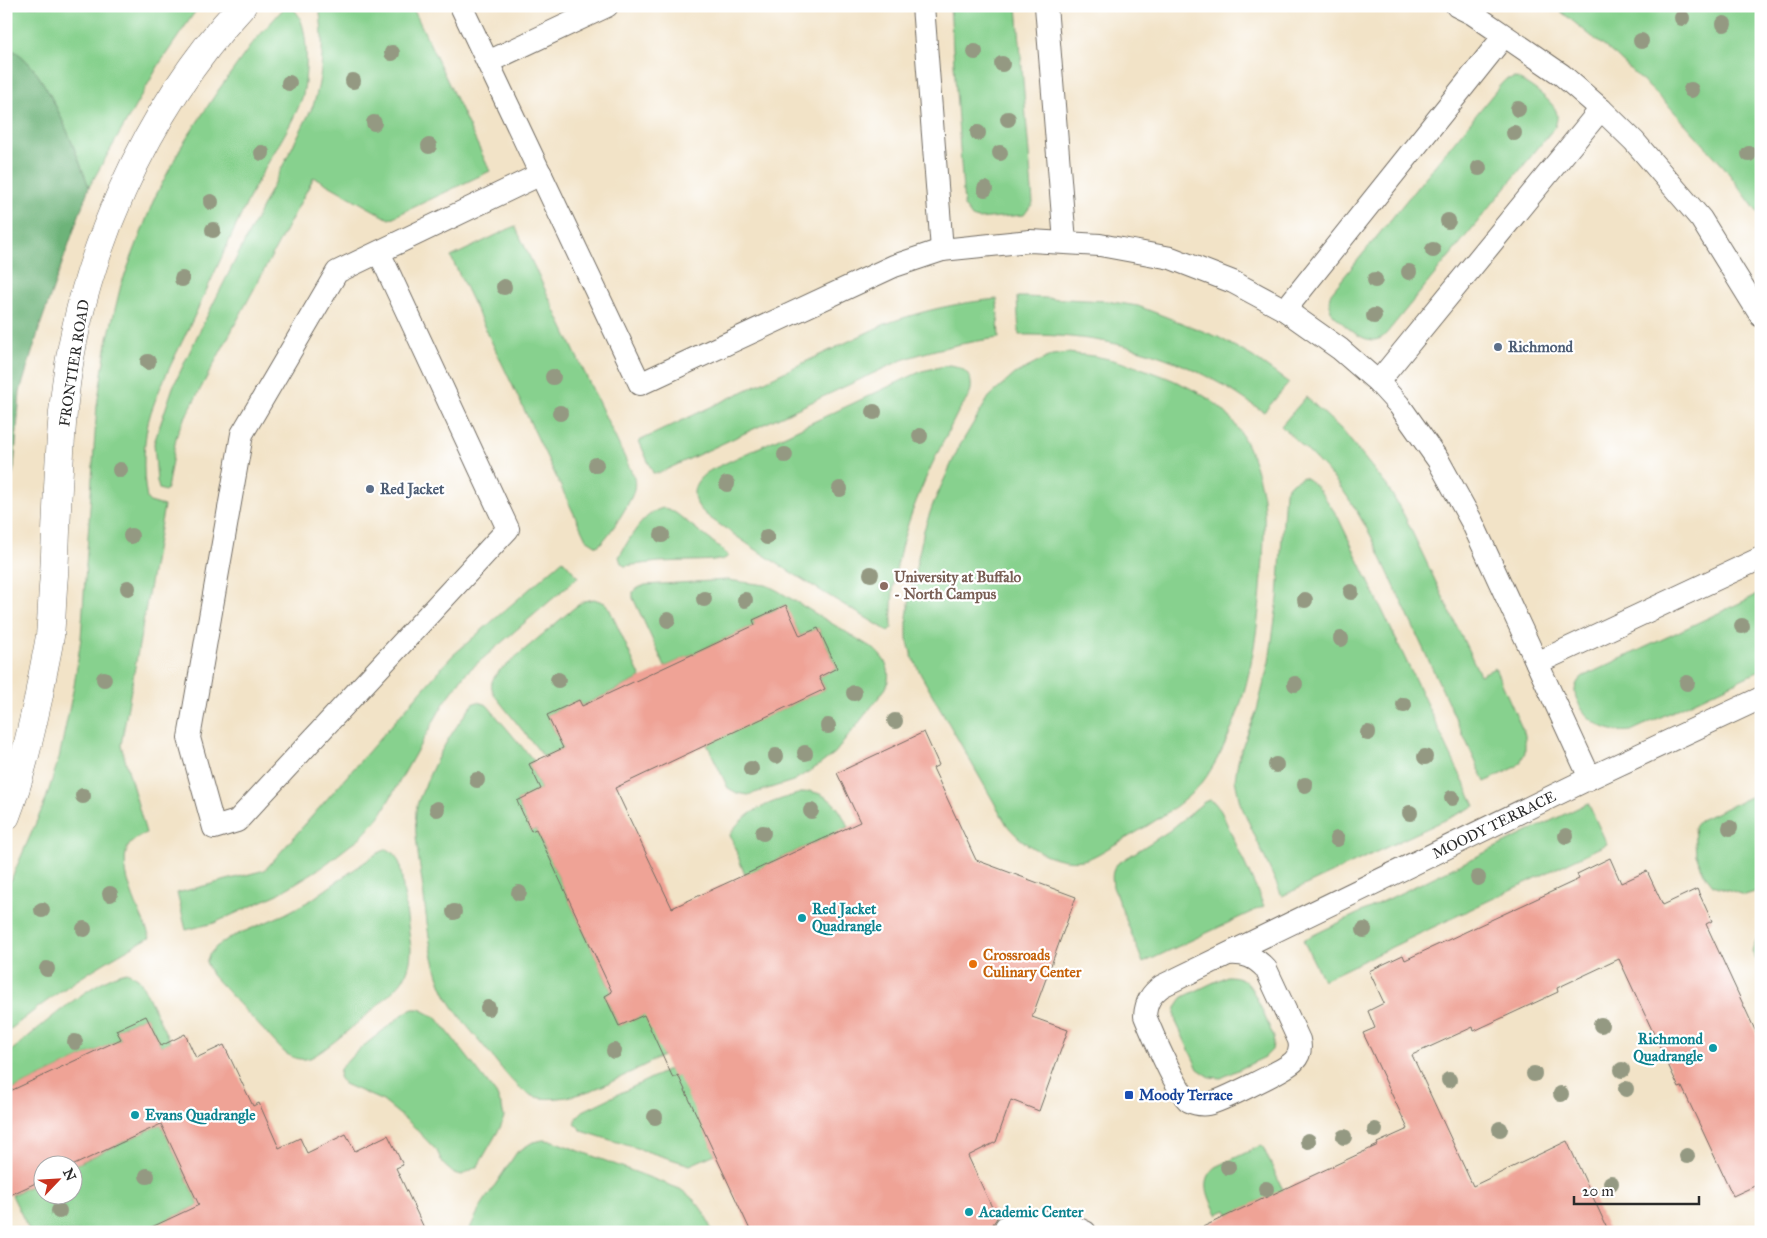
<svg xmlns="http://www.w3.org/2000/svg" width="1767" height="1238" font-family="'IM FELL Great Primer',serif">
  <style>
    .green { fill: #87d18e; stroke: #597e5c }
    .forest { fill: #6db379; stroke: #4c6f52 }
    .building { fill: #efa396 }
    .lines { fill: none; stroke-linecap: round; stroke-linejoin: round }
    .lane-casing { stroke: #716b62; stroke-width: 24 }
    .secondary-casing { stroke: #716b62; stroke-width: 29 }
    .lane { stroke: #fff; stroke-width: 22 }
    .secondary { stroke: #fff; stroke-width: 28 }
    .tree { fill: #949982 }
    .service-dot { fill: #5c6f8a; stroke: #fff; stroke-width: 2 }
    .education-dot { fill: #8d6e63; stroke: #fff; stroke-width: 2 }
    .culture-dot { fill: #0f9aa8; stroke: #fff; stroke-width: 2 }
    .food-dot { fill: #e8710a; stroke: #fff; stroke-width: 2 }
    .transit-dot { fill: #1a4fb4; stroke: #fff; stroke-width: 2 }
    .labels { text-anchor: middle; stroke-width: 4.5; stroke-linejoin: round; paint-order: stroke }
    .service-label { font-size: 15px; font-weight: bold; fill: #4e5e75; stroke: #fff; text-anchor: start }
    .street-label { font-size: 15px; fill: #2b2b2b; stroke: #fff }
    .education-label { font-size: 15px; font-weight: bold; fill: #785e54; stroke: #fff; text-anchor: start }
    .culture-label { font-size: 15px; font-weight: bold; fill: #0d838f; stroke: #fff; text-anchor: start }
    .food-label { font-size: 15px; font-weight: bold; fill: #c56008; stroke: #fff; text-anchor: start }
    .transit-label { font-size: 15px; font-weight: bold; fill: #164399; stroke: #fff; text-anchor: start }
  </style>
  <rect width="100%" height="100%" fill="#fff"/>
  <filter id="ink" filterUnits="userSpaceOnUse"><feTurbulence type="fractalNoise" baseFrequency=".02" numOctaves="2"/><feDisplacementMap in="SourceGraphic" scale="10" xChannelSelector="R" yChannelSelector="G"/><feConvolveMatrix kernelMatrix="1 2 1 2 8 2 1 2 1" color-interpolation-filters="sRGB"/></filter>
  <filter id="wash" filterUnits="userSpaceOnUse"><feTurbulence type="fractalNoise" baseFrequency=".0096" numOctaves="4" result="noise"/><feDisplacementMap in="SourceGraphic" scale="20" xChannelSelector="R" yChannelSelector="G"/><feGaussianBlur stdDeviation="1.12" result="paint"/><feColorMatrix in="noise" values="0 0 0 0 0 0 0 0 0 0 0 0 0 0 0 0 0 1.4 0 .05"/><feComposite in="paint" operator="in"/></filter>
  <g filter="url(#wash)">
    <rect width="100%" height="100%" fill="#f2e3c7"/>
    <g class="green">
      <path d="M6 6H199L160 63 89 187C76 154 43 55 6 48Z"/>
      <path d="M319 6H412L490 171 389 219 314 177 179 429 176 438 167 489 165 491 159 489 157 481 154 443 173 387 200 330 313 106C324 73 324 40 319 6Z"/>
      <path d="M950 6H1017L1033 203 1024 215 978 219 972 217 964 206Z"/>
      <path d="M1554 6H1761V217L1724 167 1670 107 1616 56Z"/>
      <path d="M287 7C312 8 308 84 301 101 289 131 269 159 254 188 233 231 214 275 193 319 179 349 162 380 151 412 143 436 142 474 147 499L150 502 164 506 121 745 146 833C140 837 132 840 128 847 117 870 141 914 150 937 99 964 50 996 6 1033V891L45 802 59 758 74 686 81 638 97 405 107 342 121 285 154 199 181 147 217 92 251 45 283 9Z"/>
      <path d="M1515 78C1525 81 1552 100 1556 111 1558 116 1557 121 1555 127L1386 334C1370 352 1344 325 1332 313 1329 306 1328 300 1331 293L1502 83 1506 79Z"/>
      <path d="M515 226 634 477C635 483 635 487 633 493 630 503 606 542 597 546L586 539 451 257Z"/>
      <path d="M1025 297 1106 301 1138 306 1218 337 1253 357 1289 383 1264 412C1245 400 1228 387 1208 377 1149 346 1086 334 1019 335L1017 297Z"/>
      <path d="M997 299 999 338C966 342 934 349 902 360L659 473H653L639 441 885 324C925 310 956 303 997 299Z"/>
      <path d="M1068 353C1080 355 1092 355 1104 358 1140 366 1196 385 1223 410 1244 431 1255 460 1261 488 1266 507 1264 538 1263 559 1259 633 1249 712 1207 776 1190 802 1140 831 1112 846 1103 851 1093 858 1083 860 1055 864 1024 847 1007 825L921 675 912 656 907 639V617L911 591 924 530 933 504 959 447 989 397 1015 374 1052 355Z"/>
      <path d="M949 365C962 366 973 374 971 389 970 398 962 405 958 412 952 423 947 435 941 446 913 502 889 564 892 628L888 631C836 600 783 569 733 534 722 525 702 516 696 502 689 487 701 475 713 469L922 371Z"/>
      <path d="M1306 397 1342 430 1387 486 1404 515 1480 675 1495 668 1525 735V752L1520 763 1516 767 1485 782 1371 536C1361 519 1351 500 1338 484 1321 463 1301 445 1281 426Z"/>
      <path d="M1303 477C1315 480 1331 507 1338 517L1475 806 1282 896 1240 803 1235 780 1237 766 1241 750 1257 710 1269 662 1278 598 1285 491 1290 484Z"/>
      <path d="M663 508 669 509 677 514 722 549 728 556 726 558 721 560 659 562 624 566 621 563 619 557C629 540 642 513 663 508Z"/>
      <path d="M563 560 578 577 466 673 444 703 380 816 362 836 322 867 278 894 214 923 186 930 177 893 265 870 452 656Z"/>
      <path d="M727 580 766 585 775 589 874 649C887 661 892 671 886 688L835 753 818 766 793 781 748 795 737 793 728 788 707 744 825 689 819 677 837 668 818 628 800 636 785 605 753 620 755 625 665 667 633 598V592L638 588 645 585Z"/>
      <path d="M1761 593V670L1631 731C1608 734 1587 722 1578 702 1573 693 1574 684 1582 677Z"/>
      <path d="M594 599 605 603 609 608 641 678 582 706 579 700 547 715 563 748 544 757 495 696C489 684 491 681 499 671L574 608 584 601Z"/>
      <path d="M478 702 487 705 534 761 529 764 541 789 517 801 531 831 536 829 612 992 605 996 619 1026 652 1011 663 1056C627 1073 582 1103 540 1098 521 1095 506 1074 495 1060 478 1038 457 1017 445 993 429 959 427 919 422 882 419 859 414 835 416 811 417 801 423 791 426 783 438 754 451 733 470 708L474 703Z"/>
      <path d="M809 791C831 795 840 808 848 827L745 875 730 835C743 809 782 798 809 791Z"/>
      <path d="M1761 792V890L1745 895 1713 885 1705 875 1696 855 1694 827 1700 820Z"/>
      <path d="M1210 800 1214 802 1221 811 1264 906 1143 963 1113 887C1112 877 1111 872 1117 864L1169 831 1204 802Z"/>
      <path d="M1588 803 1607 844 1323 980 1303 940Z"/>
      <path d="M387 849 394 853 400 864 411 948C411 961 409 970 402 981 393 994 324 1053 310 1058 300 1061 292 1058 284 1052L212 975 206 962 209 955 216 947 229 938 285 914 311 900 376 854Z"/>
      <path d="M1761 927V969L1752 951Z"/>
      <path d="M127 972 138 978 141 982 170 1042 161 1046 146 1016 116 1030 121 1039 6 1093V1055C34 1033 93 978 127 972Z"/>
      <path d="M1227 976C1233 976 1241 977 1246 982 1256 991 1267 1024 1274 1037L1272 1050 1265 1057 1221 1078 1210 1077 1198 1069 1176 1022C1173 1012 1176 1005 1183 997Z"/>
      <path d="M413 1009H420L437 1018 496 1094 502 1107 504 1117 501 1126 478 1166 462 1175 453 1173 443 1164 437 1151 410 1123 383 1101 344 1084 339 1077 340 1069 356 1052 406 1012Z"/>
      <path d="M670 1069 673 1078 679 1075 715 1154 690 1165 582 1131 575 1124 577 1117 583 1111Z"/>
      <path d="M161 1124 199 1205 171 1218 177 1232H30L12 1195 42 1180V1196H72L73 1166Z"/>
      <path d="M543 1140 553 1141 680 1189C698 1201 705 1211 712 1232H470V1228L481 1206 517 1152 533 1142Z"/>
      <path d="M1262 1145 1283 1190 1229 1215 1226 1210 1217 1214C1209 1198 1199 1181 1216 1167Z"/>
    </g>
    <path class="forest" d="M6 48C43 55 76 154 89 187L41 323 20 392 14 468 6 502Z"/>
    <g id="blocks">
      <g class="building">
        <path d="M786 605 800 636 818 628 837 668 819 677 825 689 615 788 672 908 860 822 837 773 924 732 939 765 933 768 976 860 1076 897 1032 1017 1068 1030 1039 1111 1011 1100 996 1142 968 1156 997 1218 993 1224 994 1232H751L678 1075 673 1078 644 1015 619 1026 605 996 612 992 536 829 531 831 517 801 541 789 529 764 563 748 547 715 579 700 582 706 755 625 753 620Z"/>
        <path d="M1610 858 1621 883 1647 871 1663 905 1697 889 1712 921 1706 924 1761 1043V1183L1733 1196 1682 1087 1679 1088 1619 959 1557 988 1558 992 1474 1031 1473 1027 1412 1055 1473 1186 1567 1141 1609 1232H1192L1378 1145 1377 1143 1408 1129 1363 1033 1375 1028 1368 1011 1384 1003 1369 971 1403 955 1405 960 1579 879 1577 874Z"/>
        <path d="M146 1016 161 1046 185 1034 196 1058 224 1045 253 1106 259 1103 279 1148 300 1138 307 1153 346 1134 355 1151 388 1135 403 1165 396 1168 426 1232H141L199 1205 161 1124 72 1166H42V1180L6 1197V1093L121 1039 116 1030Z"/>
      </g>
    </g>
  </g>
  <g filter="url(#ink)">
    <use href="#blocks" fill-opacity="0" stroke="#716b62" stroke-width="1"/>
    <g class="lines">
      <g class="lane-casing">
        <g id="lane">
          <path d="M461 6 640 384 894 266 942 250 1030 241 1100 245 1171 258 1233 282 1285 310 1340 349 1378 382 1399 405 1438 460 1472 522 1590 778"/>
          <path d="M923 6 942 250"/>
          <path d="M1046 6 1065 242"/>
          <path d="M1457 6 1473 14 1562 75 1601 109 1634 141 1701 219 1761 316"/>
          <path d="M488 62 607 6"/>
          <path d="M379 252 508 529 237 821 214 828 189 738 242 434 337 272 541 174"/>
          <path d="M1285 310 1504 36"/>
          <path d="M1378 382 1601 109"/>
          <path d="M1537 663 1761 558"/>
          <path d="M1229 954C1245 953 1255 957 1266 969L1299 1040C1301 1048 1300 1055 1294 1061 1287 1069 1219 1102 1208 1104 1202 1105 1195 1104 1189 1101 1178 1094 1151 1031 1145 1016 1146 1002 1151 994 1162 986L1590 778 1761 698"/>
          <path d="M1006 1227C1030 1219 1062 1219 1085 1232"/>
        </g>
      </g>
      <g class="secondary-casing">
        <path id="secondary" d="M6 816C21 777 30 736 39 695 42 675 47 655 50 636 52 616 52 595 54 575 57 518 58 460 64 402 78 262 146 109 242 6"/>
      </g>
      <use href="#lane" class="lane"/>
      <use href="#secondary" class="secondary"/>
    </g>
    <g class="tree">
      <circle cx="1682" cy="18" r="8"/>
      <circle cx="1724" cy="24" r="8"/>
      <circle cx="1641" cy="41" r="8"/>
      <circle cx="975" cy="52" r="8"/>
      <circle cx="392" cy="53" r="8"/>
      <circle cx="1002" cy="64" r="8"/>
      <circle cx="353" cy="81" r="8"/>
      <circle cx="289" cy="83" r="8"/>
      <circle cx="1691" cy="90" r="8"/>
      <circle cx="1518" cy="109" r="8"/>
      <circle cx="1008" cy="119" r="8"/>
      <circle cx="374" cy="123" r="8"/>
      <circle cx="978" cy="133" r="8"/>
      <circle cx="1514" cy="133" r="8"/>
      <circle cx="429" cy="146" r="8"/>
      <circle cx="262" cy="153" r="8"/>
      <circle cx="1000" cy="153" r="8"/>
      <circle cx="1749" cy="154" r="8"/>
      <circle cx="1479" cy="168" r="8"/>
      <circle cx="985" cy="189" r="8"/>
      <circle cx="211" cy="202" r="8"/>
      <circle cx="1448" cy="221" r="8"/>
      <circle cx="213" cy="230" r="8"/>
      <circle cx="1433" cy="250" r="8"/>
      <circle cx="1409" cy="272" r="8"/>
      <circle cx="182" cy="279" r="8"/>
      <circle cx="1375" cy="280" r="8"/>
      <circle cx="504" cy="287" r="8"/>
      <circle cx="1374" cy="316" r="8"/>
      <circle cx="148" cy="362" r="8"/>
      <circle cx="553" cy="377" r="8"/>
      <circle cx="874" cy="412" r="8"/>
      <circle cx="560" cy="413" r="8"/>
      <circle cx="920" cy="436" r="8"/>
      <circle cx="785" cy="455" r="8"/>
      <circle cx="596" cy="465" r="8"/>
      <circle cx="120" cy="470" r="8"/>
      <circle cx="727" cy="484" r="8"/>
      <circle cx="840" cy="489" r="8"/>
      <circle cx="662" cy="535" r="8"/>
      <circle cx="131" cy="536" r="8"/>
      <circle cx="767" cy="537" r="8"/>
      <circle cx="871" cy="574" r="8"/>
      <circle cx="128" cy="588" r="8"/>
      <circle cx="1351" cy="592" r="8"/>
      <circle cx="704" cy="599" r="8"/>
      <circle cx="745" cy="600" r="8"/>
      <circle cx="1305" cy="600" r="8"/>
      <circle cx="668" cy="620" r="8"/>
      <circle cx="1742" cy="626" r="8"/>
      <circle cx="1341" cy="639" r="8"/>
      <circle cx="104" cy="679" r="8"/>
      <circle cx="558" cy="680" r="8"/>
      <circle cx="1687" cy="683" r="8"/>
      <circle cx="1295" cy="684" r="8"/>
      <circle cx="854" cy="693" r="8"/>
      <circle cx="1404" cy="705" r="8"/>
      <circle cx="895" cy="721" r="8"/>
      <circle cx="828" cy="726" r="8"/>
      <circle cx="1368" cy="733" r="8"/>
      <circle cx="805" cy="753" r="8"/>
      <circle cx="776" cy="756" r="8"/>
      <circle cx="1425" cy="757" r="8"/>
      <circle cx="1276" cy="765" r="8"/>
      <circle cx="751" cy="769" r="8"/>
      <circle cx="477" cy="780" r="8"/>
      <circle cx="1305" cy="785" r="8"/>
      <circle cx="83" cy="796" r="8"/>
      <circle cx="1452" cy="798" r="8"/>
      <circle cx="437" cy="809" r="8"/>
      <circle cx="811" cy="811" r="8"/>
      <circle cx="1410" cy="813" r="8"/>
      <circle cx="1730" cy="828" r="8"/>
      <circle cx="763" cy="833" r="8"/>
      <circle cx="1566" cy="836" r="8"/>
      <circle cx="1337" cy="839" r="8"/>
      <circle cx="1478" cy="878" r="8"/>
      <circle cx="519" cy="893" r="8"/>
      <circle cx="110" cy="894" r="8"/>
      <circle cx="42" cy="910" r="8"/>
      <circle cx="454" cy="912" r="8"/>
      <circle cx="84" cy="929" r="8"/>
      <circle cx="1364" cy="930" r="8"/>
      <circle cx="47" cy="969" r="8"/>
      <circle cx="488" cy="1008" r="8"/>
      <circle cx="1601" cy="1025" r="8"/>
      <circle cx="75" cy="1042" r="8"/>
      <circle cx="614" cy="1051" r="8"/>
      <circle cx="1622" cy="1070" r="8"/>
      <circle cx="1534" cy="1074" r="8"/>
      <circle cx="1449" cy="1080" r="8"/>
      <circle cx="1626" cy="1089" r="8"/>
      <circle cx="1561" cy="1094" r="8"/>
      <circle cx="655" cy="1117" r="8"/>
      <circle cx="1500" cy="1129" r="8"/>
      <circle cx="1375" cy="1130" r="8"/>
      <circle cx="1344" cy="1137" r="8"/>
      <circle cx="1308" cy="1141" r="8"/>
      <circle cx="1687" cy="1156" r="8"/>
      <circle cx="1228" cy="1167" r="8"/>
      <circle cx="147" cy="1176" r="8"/>
      <circle cx="1611" cy="1183" r="8"/>
      <circle cx="1266" cy="1189" r="8"/>
      <circle cx="59" cy="1211" r="8"/>
    </g>
  </g>
  <g class="service-dot">
    <circle cx="1498" cy="347" r="5"/>
    <circle cx="370" cy="489" r="5"/>
  </g>
  <circle class="education-dot" cx="884" cy="586" r="5"/>
  <g class="culture-dot">
    <circle cx="802" cy="918" r="5"/>
    <circle cx="1713" cy="1048" r="5"/>
    <circle cx="135" cy="1115" r="5"/>
    <circle cx="969" cy="1212" r="5"/>
  </g>
  <circle class="food-dot" cx="973" cy="964" r="5"/>
  <rect class="transit-dot" x="1124" y="1090" width="10" height="10" rx="2.5"/>
  <g class="labels">
    <g class="service-label">
      <text x="1508" y="352">Richmond</text>
      <text x="380" y="494">Red Jacket</text>
    </g>
    <g class="street-label">
      <text transform="translate(74 363) rotate(-81)" y="5">FRONTIER ROAD</text>
      <text transform="translate(1494 825) rotate(-26)" y="5">MOODY TERRACE</text>
    </g>
    <g class="education-label">
      <text x="894" y="582">University at Buffalo<tspan x="894" dy="17">- North Campus</tspan></text>
    </g>
    <g class="culture-label">
      <text x="812" y="914">Red Jacket<tspan x="812" dy="17">Quadrangle</tspan></text>
      <text x="1703" y="1044" text-anchor="end">Richmond<tspan x="1703" dy="17">Quadrangle</tspan></text>
      <text x="145" y="1120">Evans Quadrangle</text>
      <text x="979" y="1217">Academic Center</text>
    </g>
    <g class="food-label">
      <text x="983" y="960">Crossroads<tspan x="983" dy="17">Culinary Center</tspan></text>
    </g>
    <g class="transit-label">
      <text x="1139" y="1100">Moody Terrace</text>
    </g>
  </g>
  <rect width="1767" height="1238" fill="none" stroke="#fff" stroke-width="25"/>
  <g transform="translate(58 1180) rotate(65)"><circle r="24" fill="#ffffff" stroke="#aaaaaa"/>
  <path d="M0-4L9 19L0 12L-9 19Z" fill="#c8321e"/>
  <text y="-8" font-size="14" font-weight="bold" text-anchor="middle" fill="#2b2b2b">N</text>
  </g>
  <path d="M1574 1196v8h125v-8" fill="none" stroke="#2b2b2b" stroke-width="2.5"/>
  <text x="1582" y="1196" font-size="15" fill="#2b2b2b" stroke="#ffffff" stroke-width="4" paint-order="stroke">20 m</text>
</svg>
